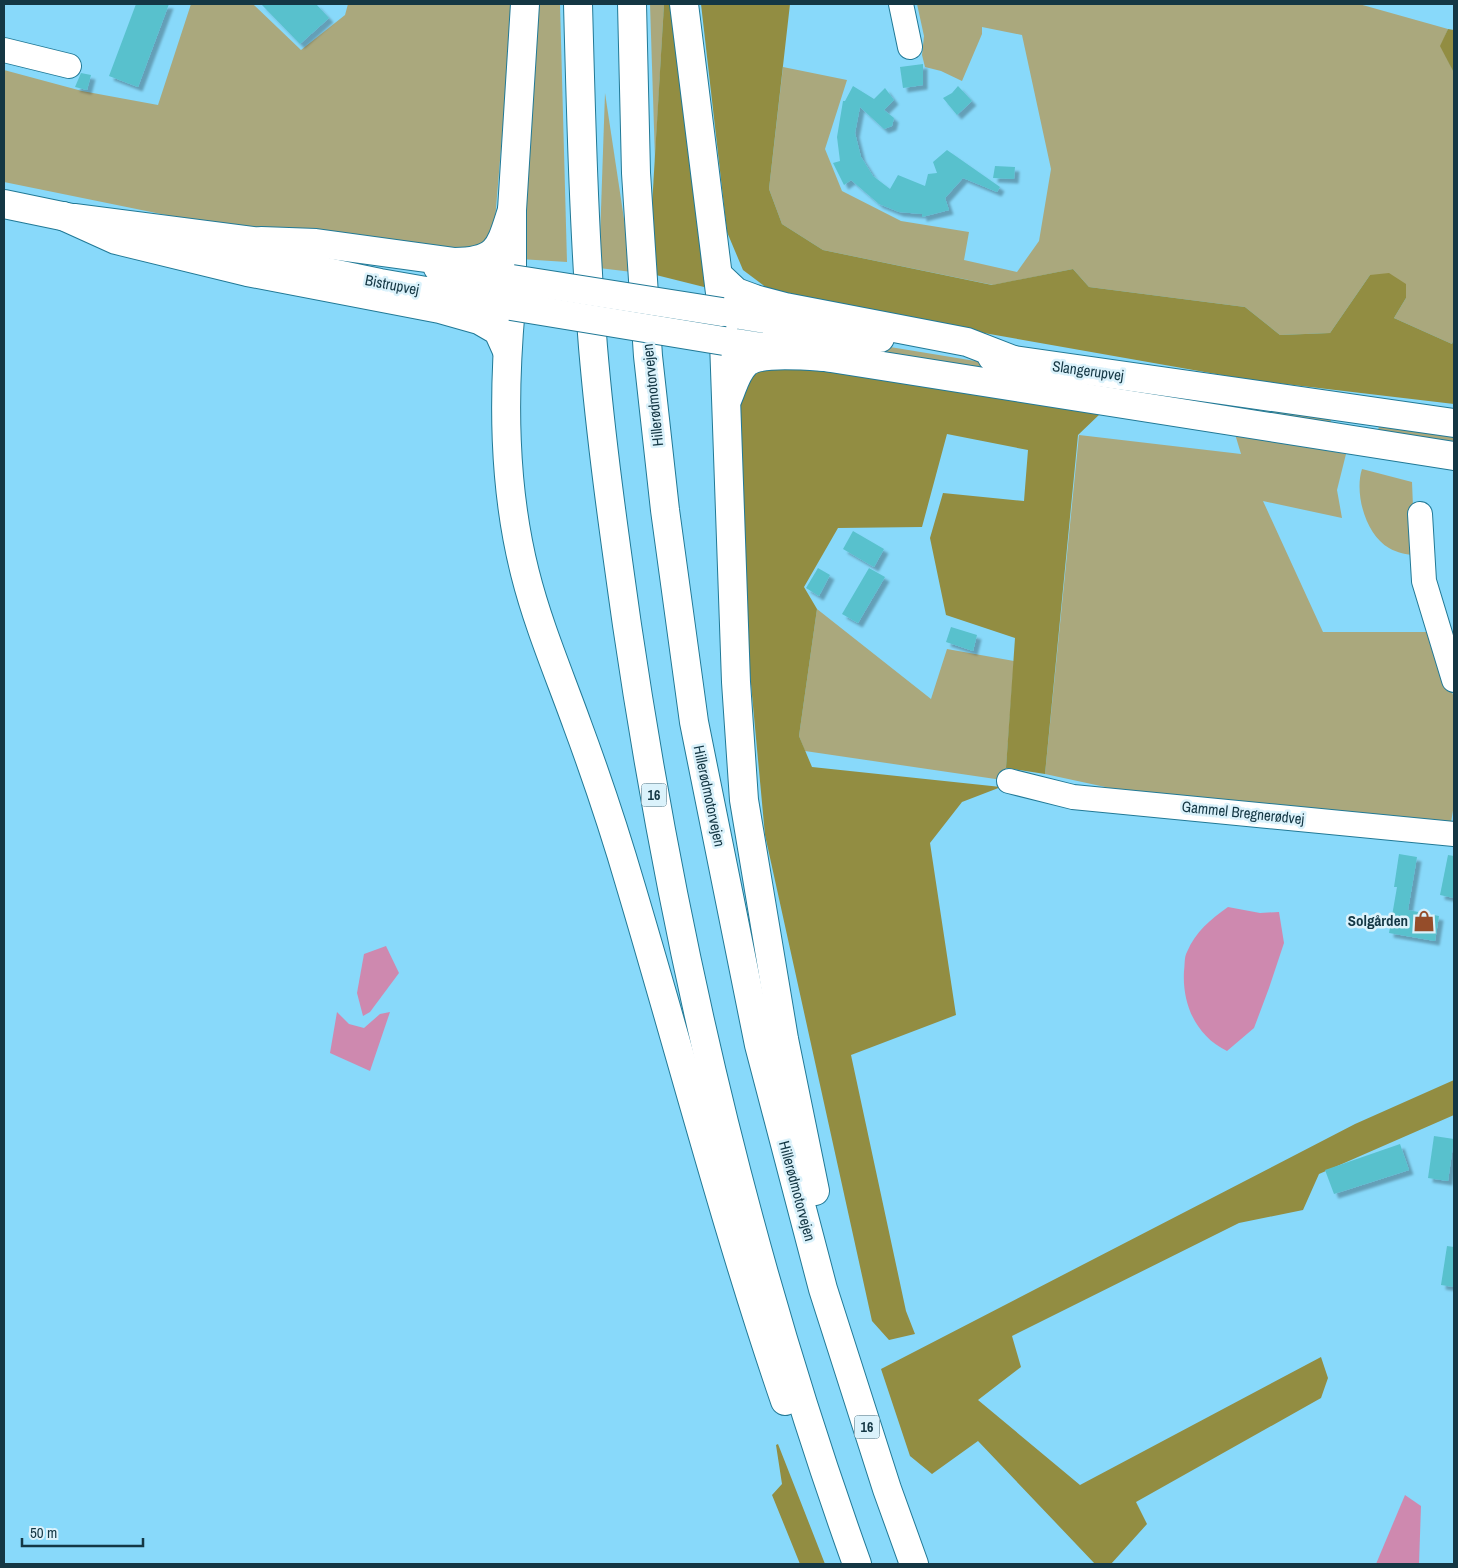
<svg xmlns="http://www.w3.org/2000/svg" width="1458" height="1568" font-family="'Archivo Narrow',sans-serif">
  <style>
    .green { fill: #aaa87d }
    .forest { fill: #928d42 }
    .water { fill: #ce89af }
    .building { fill: #58c1cd; filter: url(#shadow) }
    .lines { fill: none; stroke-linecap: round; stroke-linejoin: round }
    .minor-casing { stroke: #217996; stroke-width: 26 }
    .major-casing { stroke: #217996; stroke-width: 30 }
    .highway-casing { stroke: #217996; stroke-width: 30 }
    .minor { stroke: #fff; stroke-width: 24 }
    .major { stroke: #fff; stroke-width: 28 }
    .highway { stroke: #fff; stroke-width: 28 }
    .major-bridge-casing { stroke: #217996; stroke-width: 30; stroke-linecap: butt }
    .major-bridge { stroke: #fff; stroke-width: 28 }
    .labels { text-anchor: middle; stroke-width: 5; stroke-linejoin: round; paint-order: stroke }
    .shield { fill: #dbf2fb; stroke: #506f7b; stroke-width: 1 }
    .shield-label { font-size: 14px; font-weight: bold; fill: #143744 }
    .street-label { font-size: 15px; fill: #143744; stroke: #dbf2fb }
    .poi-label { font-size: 15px; font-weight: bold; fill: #143744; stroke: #dbf2fb; text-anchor: end }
  </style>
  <defs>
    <filter id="shadow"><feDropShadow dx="4.5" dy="4.5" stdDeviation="1" flood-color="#0004"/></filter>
  </defs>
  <rect width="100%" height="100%" fill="#88d9fa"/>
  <g class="green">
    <path d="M191 4H253L301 50 345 15 348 4H513L494 232 468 255 215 225 4 182V70L82 91 158 105Z"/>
    <path d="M536 4H560L567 262 520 259Z"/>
    <path d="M650 4H664L655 159Z"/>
    <path d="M917 4H1359L1448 29 1441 46 1454 73V338L1452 344 1394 318 1406 298 1370 275 1330 333 1280 335 1245 307 1089 287 1073 269 993 285 823 250 782 224 769 189 783 67 847 80 825 149 842 191 901 221 969 232 964 260 1017 272 1039 241 1051 169 1022 35 982 27V34L962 81 941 71 925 67 922 55 924 36Z"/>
    <path d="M605 93 632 272 599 268Z"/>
    <path d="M737 322 1331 419 1330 426 739 336 733 327Z"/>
    <path d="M1379 424 1454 433V441L1378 432Z"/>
    <path d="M1235 434 1346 454 1337 490 1342 518 1263 501 1323 632H1431L1453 695 1454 804 1451 823 1110 788 1045 774 1079 435 1241 454Z"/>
    <path d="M1362 469 1412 482 1415 556C1407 554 1397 553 1389 548 1366 535 1354 494 1362 469Z"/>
    <path d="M817 609 931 699 947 649 1014 661 1006 768 1009 781 805 751 799 736Z"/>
  </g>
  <g class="forest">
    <path d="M664 4H676L709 267 704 287 648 273Z"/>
    <path d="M701 4H790L769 189 782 224 823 250 992 285 1073 269 1089 287 1245 307 1280 335 1330 333 1370 275 1389 273 1406 284V298L1394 318 1452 344 1454 338V404L1250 380 779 297 743 270 727 232Z"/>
    <path d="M1448 29 1454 30V73L1440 46Z"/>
    <path d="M776 362 1101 413 1078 435 1045 774 1006 768 1015 638 946 615 930 538 943 493 1024 501 1028 450 947 434 922 527 838 528 804 587 817 609 799 736 812 767 1001 787 962 802 930 843 956 1015 851 1055 906 1311 915 1334 889 1340 872 1321 765 835 746 630 738 403 747 379Z"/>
    <path d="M1454 1080V1115L1319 1174 1303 1210 1239 1223 1012 1336 1021 1367 978 1400 1080 1485 1321 1357 1328 1378 1321 1398 1136 1502 1147 1524 1111 1564H1095L978 1441 932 1474 910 1456 881 1369 1355 1124Z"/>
    <path d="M778 1444 825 1564H800L772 1495 782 1484 776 1445Z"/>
  </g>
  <g class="water">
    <path d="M1228 907 1260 913 1279 912 1284 943 1269 988 1254 1028 1227 1051C1196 1036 1182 1004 1184 971 1185 965 1184 957 1187 952 1196 931 1210 920 1228 907Z"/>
    <path d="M386 946 399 973 370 1012 363 1016 357 993 364 954Z"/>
    <path d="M337 1012 349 1024 364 1028 380 1014 390 1012 370 1071 330 1053Z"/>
    <path d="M1405 1495 1421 1506 1419 1564H1376Z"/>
  </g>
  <g class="building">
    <path d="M136 4H169L138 87 109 76Z"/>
    <path d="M261 4H316L329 18 300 44Z"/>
    <path d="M923 64V85L903 88 900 67Z"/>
    <path d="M81 73 91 75 87 90 75 87Z"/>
    <path d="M853 86 874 99 885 88 894 100 884 110 894 118 892 126 884 129 860 107 855 133 861 157 873 176 890 189 898 175 925 186 928 174 937 173 933 162 947 150 1000 187 997 192 963 178 945 198 949 210 922 217V214L899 212 879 204 851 180 844 185 833 163 840 161 837 137 843 101H845Z"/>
    <path d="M958 86 972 101 957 115 943 98 952 93Z"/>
    <path d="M995 166 1015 167 1014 179 993 178Z"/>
    <path d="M853 531 884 549 874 567 843 549Z"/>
    <path d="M818 568 830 575 819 596 806 588Z"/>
    <path d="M869 568 885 577 858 623 842 614Z"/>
    <path d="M951 627 977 635 973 651 946 642Z"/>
    <path d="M1399 854 1417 857 1408 910 1439 916 1435 941 1389 933 1397 887H1394Z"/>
    <path d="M1448 855 1454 856V898L1440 895Z"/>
    <path d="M1434 1136 1454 1139 1448 1181 1428 1178Z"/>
    <path d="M1400 1144 1409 1170 1334 1194 1325 1170Z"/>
    <path d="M1447 1246 1454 1247V1287L1441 1285Z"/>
  </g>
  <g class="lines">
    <g class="minor-casing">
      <g id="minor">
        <path d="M901 4 910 47"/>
        <path d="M4 50 69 66"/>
        <path d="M1420 514 1424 581 1454 680"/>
        <path d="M1009 781 1073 797 1454 834"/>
      </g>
    </g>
    <g class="major-casing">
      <g id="major">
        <path d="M4 204 86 221"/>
        <path d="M74 218 285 245"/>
        <path d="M130 231 380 283 511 306 512 279 438 268"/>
        <path d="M880 338 722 312 724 341 1454 456"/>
        <path d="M992 357 1454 423"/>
      </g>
    </g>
    <g class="highway-casing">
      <g id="highway">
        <path d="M578 4C581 118 584 233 593 347 601 441 614 533 627 625 674 945 748 1261 857 1564"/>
        <path d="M632 4 636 173 648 356 665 510 694 722 759 1045 823 1289 887 1489 914 1564"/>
        <path d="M684 4 720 293"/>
        <path d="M63 216 116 240 247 272 440 309 479 320 498 331 507 351"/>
        <path d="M261 241 316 243 455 262C499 261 500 247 512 210"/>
        <path d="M718 275 736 292 755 299 785 307 967 342 1016 361"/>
        <path d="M512 279V210L525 4"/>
        <path d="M511 306C503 395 503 486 525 573 538 625 559 674 577 724 597 778 615 832 631 887 682 1058 727 1232 785 1401"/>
        <path d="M724 341 736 682 744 800 784 1039 815 1191"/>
        <path d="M728 398C733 387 736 372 746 363 763 349 820 358 842 358"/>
      </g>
    </g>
    <use href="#minor" class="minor"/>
    <use href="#major" class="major"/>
    <use href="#highway" class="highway"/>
    <g class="major-bridge-casing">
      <g id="major-bridge">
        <path d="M512 279 722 312"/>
        <path d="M511 306 724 341"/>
      </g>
    </g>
    <use href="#major-bridge" class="major-bridge"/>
  </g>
  <defs>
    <g id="shop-bare" transform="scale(1.725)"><path d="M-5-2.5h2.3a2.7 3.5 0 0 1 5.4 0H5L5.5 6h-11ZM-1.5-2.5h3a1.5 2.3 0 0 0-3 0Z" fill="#954d2a" stroke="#dbf2fb" stroke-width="2.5" paint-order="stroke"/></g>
  </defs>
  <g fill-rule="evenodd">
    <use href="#shop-bare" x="1424" y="921"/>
  </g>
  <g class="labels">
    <g class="shield">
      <rect x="641.5" y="783.5" width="25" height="23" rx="4"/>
      <rect x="854.5" y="1415.5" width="25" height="23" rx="4"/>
    </g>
    <g class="shield-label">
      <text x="654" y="800">16</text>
      <text x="867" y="1432">16</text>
    </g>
    <g class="street-label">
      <text transform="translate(392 285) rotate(11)" y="5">Bistrupvej</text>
      <text transform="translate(1088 371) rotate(8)" y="5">Slangerupvej</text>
      <text transform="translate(653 395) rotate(-96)" y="5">Hillerødmotorvejen</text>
      <text transform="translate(709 796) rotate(78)" y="5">Hillerødmotorvejen</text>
      <text transform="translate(1243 813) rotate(6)" y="5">Gammel Bregnerødvej</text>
      <text transform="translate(797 1191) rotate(75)" y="5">Hillerødmotorvejen</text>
    </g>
    <g class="poi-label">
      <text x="1408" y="926">Solgården</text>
    </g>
  </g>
  <rect width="1458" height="1568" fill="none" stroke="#143744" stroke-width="10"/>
  <path d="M22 1538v8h121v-8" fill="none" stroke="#143744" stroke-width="2.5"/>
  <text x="30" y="1538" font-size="15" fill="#143744" stroke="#dbf2fb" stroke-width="4" paint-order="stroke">50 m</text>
</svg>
